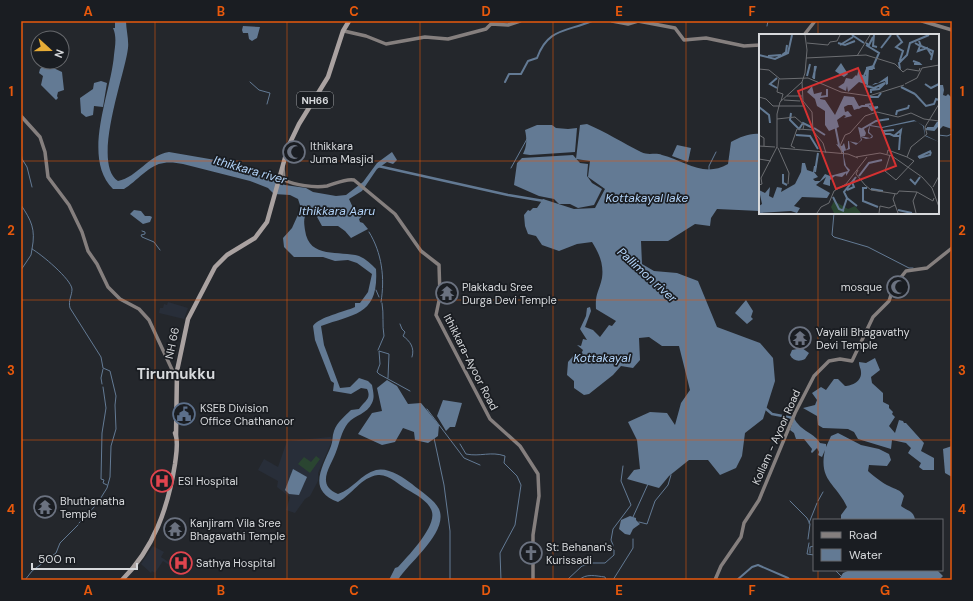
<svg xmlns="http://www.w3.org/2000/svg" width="973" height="601" font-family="'DM Sans',sans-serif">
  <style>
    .built { fill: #282e39 }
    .green { fill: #2a4531 }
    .water { fill: #637a94 }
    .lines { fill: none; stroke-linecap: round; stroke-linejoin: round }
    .stream { stroke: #637a94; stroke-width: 1 }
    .canal { stroke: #637a94; stroke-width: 2 }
    .river { stroke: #637a94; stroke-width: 2.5 }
    .secondary { stroke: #857f7e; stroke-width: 3.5 }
    .trunk { stroke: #aaa2a1; stroke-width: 4.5 }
    .grid { fill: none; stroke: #e8590c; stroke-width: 1; stroke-opacity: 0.55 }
    .labels { text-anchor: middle; stroke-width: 3.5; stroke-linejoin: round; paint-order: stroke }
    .shield { fill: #1a1d22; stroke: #9ea1a4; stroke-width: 1 }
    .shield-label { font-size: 10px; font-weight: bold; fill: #d7d9dc }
    .poi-label { font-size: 11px; fill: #d7d9dc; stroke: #1a1d22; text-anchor: start }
    .street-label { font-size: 11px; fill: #d7d9dc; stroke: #1a1d22 }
    .water-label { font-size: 12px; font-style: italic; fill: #b3d4f9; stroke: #1a1d22 }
    .district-label { font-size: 15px; font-weight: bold; fill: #d7d9dc; stroke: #1a1d22 }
    .inset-river { fill: none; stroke: #637a94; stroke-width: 2 }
    .inset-road { fill: none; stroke: #6c6e72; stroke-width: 1 }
    .view { fill: #d63131; fill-opacity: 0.15; stroke: #d63131; stroke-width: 2 }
    .inset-edge { fill: none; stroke: #d7d9dc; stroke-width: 2 }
    .neatline { fill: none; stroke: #e8590c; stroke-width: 1.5 }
    .grid-label { font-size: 13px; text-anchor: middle; font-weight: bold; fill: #e8590c }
  </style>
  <rect width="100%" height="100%" fill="#24272c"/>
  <g class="built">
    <path d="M168 302 188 308 184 319 159 313 160 308H163L164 304 167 305Z"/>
    <path d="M331 437 332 441 318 473V481L310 496 305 499 295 513 286 510 290 497 277 487 278 481 258 470 264 459 278 467 287 441Z"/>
    <path d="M153 546 164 552 161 557 170 563 169 565 163 561 155 573 152 571 151 573 141 564Z"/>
  </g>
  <path class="green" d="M316 456 320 459 310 473 298 464 304 457 311 462Z"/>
  <g class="water">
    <path d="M115 21H126C126 29 129 40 128 48 125 75 91 163 118 181 138 177 148 155 169 152L227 162 285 185 306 188 313 192 336 196 346 195 363 182 377 163 392 152 397 160 393 164 387 162 377 169 362 191 349 199 355 212 365 214 359 219 360 222 363 223 368 229 351 238 345 231 338 226H322L316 215 308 210C303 218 304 222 305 230 309 260 340 250 359 256 366 259 371 264 376 269 379 315 355 314 321 326L324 345 340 388 350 387 359 378 368 381 372 385C373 391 375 397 372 403 367 414 355 415 348 423 341 432 340 442 336 452 331 466 315 485 338 494 353 489 361 474 376 470 388 467 403 477 412 484 420 491 435 500 439 509 449 532 409 562 398 580H389L395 568 398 567C408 556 436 527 432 512 430 502 415 494 408 490 399 485 389 474 378 475 361 477 352 495 338 502 306 490 323 467 331 446 333 441 332 436 334 431 337 422 345 416 351 410L359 409C364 401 372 399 367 389L361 388 351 394 333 391 334 383 331 381 315 340 313 326C319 317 344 312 355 307V303H360L368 292 372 274 357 263 348 260 335 261 323 257H294L284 247 283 238 292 228 301 208 298 199 290 195 274 194 268 188 250 181 183 164C177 163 170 162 164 163 150 164 136 182 124 189H113C81 157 111 94 114 55 115 46 117 37 113 28H115Z"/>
    <path d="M243 26 260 27 257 38 252 41 249 39 248 33H243L242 30Z"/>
    <path d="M45 64 62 72 64 90 58 92 57 96 58 98 56 100 41 85 43 76 39 73 40 69Z"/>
    <path d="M101 81 107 83 103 107 94 106 93 115 86 117 81 113 80 98 93 89 94 83Z"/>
    <path d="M938 85H943L944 90 943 95 946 96 948 94 952 98V129L943 126 938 131Z"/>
    <path d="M587 124C606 132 623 143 641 152 649 156 655 152 662 155 685 161 704 178 728 164L731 142C741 137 749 133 760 134V211L717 209 711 218 710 226 695 224 668 241H641L642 264 654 271 677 273 698 281 717 327 760 343 773 358 775 381 763 419 745 433 742 456 736 468 720 475 708 460H689L669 476 659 488 627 479 634 470 640 469 637 440 628 422 650 412 667 413 675 425 681 403 690 390 679 346H662L649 337 639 338 640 360 633 368 621 366 613 375 589 394 584 395 574 388V381L567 375 568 362 575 354H581L583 350 577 345 581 346 583 339 587 340 580 329 586 316 587 308 590 307 591 311 585 327 593 330 600 337 609 325 612 326 616 321 596 309C595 293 599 292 602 278 604 264 599 253 592 242L577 244 559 251 542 245 536 236 528 234 525 226 524 215 528 210 530 211 533 208H537L543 199 574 209 595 208 605 189 588 177 590 161 576 159 580 125Z"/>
    <path d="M537 125H552L556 128 568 129 577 128 575 152 530 155 523 154C527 146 527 139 525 130Z"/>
    <path d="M677 145 691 148 688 162 672 156Z"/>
    <path d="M573 155 580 163 588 164 587 176 592 183 602 189 594 205 578 208 570 204H559L554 199 539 196 514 185 517 163 522 158Z"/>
    <path d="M134 210 141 211 145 216H150L152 217 150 222 143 224 130 214Z"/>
    <path d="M746 300 753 311 751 317 753 319 747 324 735 313Z"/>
    <path d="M802 348 809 353 805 359C799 362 793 361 790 355L792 350Z"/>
    <path d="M875 358 880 370 871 377 872 383 883 393V402L889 405V408L893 412 892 414 895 417 889 426 895 433 899 420 903 421 904 423H906L924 443 921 451 934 458V470H923L919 467 921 463 908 453 911 448 906 443 892 440 891 449 858 439 854 432 848 429 823 428 818 425 817 416 803 408 815 405 817 400 812 393 821 387 826 390 834 379H838L845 386C852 386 862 381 861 372 861 368 859 367 859 362L866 363Z"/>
    <path d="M387 380 397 386 408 404 421 403 439 425 438 436 428 443 415 440 414 432 403 428 395 442 382 445 358 434 372 413 382 411 377 388Z"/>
    <path d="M443 400 462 403 455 427H450L446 431 437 416Z"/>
    <path d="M794 418C800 431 816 434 820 443L826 444V447L831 436 838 433 861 445 879 449 889 454 891 460 887 466 869 465 868 471C872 475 884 484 889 486 896 490 900 489 904 496L901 506C907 511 913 510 915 519L918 520H841V515L847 507C837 484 818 481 825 450L822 457 818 455 819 452 817 448 812 453 811 452 812 449 804 439H796L794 433 790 430Z"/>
    <path d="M952 446V477L945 473 943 449Z"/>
    <path d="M293 469 307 477 299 495 289 494 285 490Z"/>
    <path d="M630 516 636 518V520L640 524 633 529 630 535 625 534 619 529 621 520Z"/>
    <path d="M850 570H937L943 576 939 580H835L840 578 843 573Z"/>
  </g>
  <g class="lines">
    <g class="stream">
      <path d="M767 26 768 21"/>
      <path d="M250 82 259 90 270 93 267 104"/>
      <path d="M938 135 947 136 952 134"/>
      <path d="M21 152 22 159 27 167 32 187"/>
      <path d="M511 168 527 139"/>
      <path d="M709 171V166L716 152"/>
      <path d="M21 205C31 220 36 229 32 249 41 254 71 279 72 289 72 296 68 300 70 308L101 357 103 368 110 371 116 396 115 405 116 429 111 446 110 477 107 488 97 504"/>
      <path d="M834 213 832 235 834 237 868 247 909 268H913"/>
      <path d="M142 231 145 232V234L141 235 142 237 154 242 160 250"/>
      <path d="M369 232C382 253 385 278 381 302"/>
      <path d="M21 270 31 255 32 249"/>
      <path d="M376 290 379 297"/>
      <path d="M400 324 402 329 405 332 403 336C410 341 415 348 412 357"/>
      <path d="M378 350 384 336C382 325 384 314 382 303"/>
      <path d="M388 378 389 354 379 351 380 364 377 372 379 374 410 391"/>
      <path d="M102 384 101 378 103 369"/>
      <path d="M103 387 106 408 102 433 101 479 104 480 103 483 107 485"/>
      <path d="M427 409 464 458 480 465"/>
      <path d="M434 438 444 485 450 531V580"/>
      <path d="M460 444 466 454C480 457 491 451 505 456L504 463 517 476 521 485 515 525 500 553 501 580"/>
      <path d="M790 501 807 518 810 524 808 539"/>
      <path d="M818 501 823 492"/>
      <path d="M633 517 648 484"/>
      <path d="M639 522 647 524 655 501 668 485 671 475"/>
      <path d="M79 523 96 505"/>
      <path d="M809 523 817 503"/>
      <path d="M809 543 807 554 814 555"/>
      <path d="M810 553V547L814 546"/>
      <path d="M835 570 841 576"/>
      <path d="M25 580 32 571 56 553 60 543 78 525"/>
      <path d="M567 580 582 566 593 563H605L614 555V550L612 549 613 545 611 540 613 529 631 505 621 481 623 466"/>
      <path d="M579 580C586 573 596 576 605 577L606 580"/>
      <path d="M613 580 633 548V539"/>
    </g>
    <g class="canal">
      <path d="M505 82 509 74H521L528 61 537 58C548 28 566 32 592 21"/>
      <path d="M737 580 752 567 758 565 788 578 790 580"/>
    </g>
    <g class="river">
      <path d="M378 166 508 195 544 201"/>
      <path d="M765 408 772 414 793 418"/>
    </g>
    <g class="secondary">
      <path d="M612 21 628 24 638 21 675 28 684 40 706 38 744 46 760 45"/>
      <path d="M922 21 952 30"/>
      <path d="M344 31 366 36 386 44 425 37 448 39 486 29 491 24 508 25 520 21"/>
      <path d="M804 35 815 21"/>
      <path d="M21 116 40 137 45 152 48 177 69 205 82 232 88 251 97 264 108 287 120 299 139 309 149 320 175 376"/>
      <path d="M283 167 284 180C295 185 314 188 327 186 335 184 346 178 354 180L395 214 421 251 439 265 440 296 436 315 490 419 520 446 538 474 539 496 533 535V580"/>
      <path d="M715 580 721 566 741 537 744 523 759 500 795 413 814 376 829 361 840 359 852 361 873 317 889 301 894 286 906 271 927 268 952 248"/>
    </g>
    <g class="trunk">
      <path d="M176 436 177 371 188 319 215 267 227 255 255 238 267 222 288 147 299 124 328 77 343 31 349 21"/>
      <path d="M122 580C154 548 168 508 175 464 176 455 179 442 175 433"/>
    </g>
  </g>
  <path class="grid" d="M155 21V580M287 21V580M420 21V580M553 21V580M686 21V580M818 21V35M21 161H760M938 161H952M818 213V520M21 300H952M21 440H952M818 570V580"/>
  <defs>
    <g id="mosque-ring" transform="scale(1.15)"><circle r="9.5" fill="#1a1d22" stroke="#6b7280" stroke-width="1.5"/><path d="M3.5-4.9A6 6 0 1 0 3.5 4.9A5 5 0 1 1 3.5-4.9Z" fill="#6b7280"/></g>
    <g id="temple-ring" transform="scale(1.15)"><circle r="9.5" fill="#1a1d22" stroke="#6b7280" stroke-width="1.5"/><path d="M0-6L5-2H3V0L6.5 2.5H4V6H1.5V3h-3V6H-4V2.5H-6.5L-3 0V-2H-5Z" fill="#6b7280"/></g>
    <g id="civic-ring" transform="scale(1.15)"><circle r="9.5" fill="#1a1d22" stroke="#5c6f8a" stroke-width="1.5"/><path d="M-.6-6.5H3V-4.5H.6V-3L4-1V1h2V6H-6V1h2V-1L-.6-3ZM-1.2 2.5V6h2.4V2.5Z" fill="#5c6f8a"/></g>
    <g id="hospital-ring" transform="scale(1.15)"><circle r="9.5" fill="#1a1d22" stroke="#e0444e" stroke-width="1.5"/><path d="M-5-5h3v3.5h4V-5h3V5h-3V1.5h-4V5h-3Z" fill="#e0444e"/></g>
    <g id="church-ring" transform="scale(1.15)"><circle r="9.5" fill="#1a1d22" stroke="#6b7280" stroke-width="1.5"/><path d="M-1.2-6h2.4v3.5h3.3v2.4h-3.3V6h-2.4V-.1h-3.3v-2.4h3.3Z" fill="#6b7280"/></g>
  </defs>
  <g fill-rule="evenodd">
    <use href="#mosque-ring" x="294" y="152"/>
    <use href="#mosque-ring" x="898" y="287"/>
    <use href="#temple-ring" x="447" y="293"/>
    <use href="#temple-ring" x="800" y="338"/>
    <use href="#civic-ring" x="184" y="414"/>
    <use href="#hospital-ring" x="162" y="481"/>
    <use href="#temple-ring" x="45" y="507"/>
    <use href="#temple-ring" x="175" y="529"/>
    <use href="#church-ring" x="531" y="553"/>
    <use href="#hospital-ring" x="181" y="563"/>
  </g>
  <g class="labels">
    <rect class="shield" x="297" y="92" width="36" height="16" rx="3"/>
    <g class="shield-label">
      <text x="315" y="104">NH66</text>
    </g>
    <g class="poi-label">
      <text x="310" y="150">Ithikkara<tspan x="310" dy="13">Juma Masjid</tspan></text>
      <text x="462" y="291">Plakkadu Sree<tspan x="462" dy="13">Durga Devi Temple</tspan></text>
      <text x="882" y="291" text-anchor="end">mosque</text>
      <text x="816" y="336">Vayalil Bhagavathy<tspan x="816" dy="13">Devi Temple</tspan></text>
      <text x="200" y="412">KSEB Division<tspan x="200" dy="13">Office Chathanoor</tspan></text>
      <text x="178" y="485">ESI Hospital</text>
      <text x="60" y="505">Bhuthanatha<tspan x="60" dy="13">Temple</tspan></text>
      <text x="190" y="527">Kanjiram Vila Sree<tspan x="190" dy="13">Bhagavathi Temple</tspan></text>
      <text x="546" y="551">St: Behanan's<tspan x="546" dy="13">Kurissadi</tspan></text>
      <text x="196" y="567">Sathya Hospital</text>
    </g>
    <g class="street-label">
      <text transform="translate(172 343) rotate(-78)" y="4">NH 66</text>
      <text transform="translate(471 362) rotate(63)" y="4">Ithikkara-Ayoor Road</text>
      <text transform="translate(776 437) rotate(-66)" y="4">Kollam - Ayoor Road</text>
    </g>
    <g class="water-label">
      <text transform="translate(250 170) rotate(16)" y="4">Ithikkara river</text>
      <text x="647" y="202">Kottakayal lake</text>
      <text x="337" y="215">Ithikkara Aaru</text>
      <text transform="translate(647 275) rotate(42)" y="4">Pallimon river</text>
      <text x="602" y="362">Kottakayal</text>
    </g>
    <g class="district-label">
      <text x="176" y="379">Tirumukku</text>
    </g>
  </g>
  <g transform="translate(759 34)">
    <rect width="180" height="180" fill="#24272c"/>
    <path d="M75 167 89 175 96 172 102 179H75L72 173Z" fill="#2a4531"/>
    <path d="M82 29 89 40 85 43 76 37ZM115 31 116 35H110L109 51 112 52 116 49H119L129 42V50L127 51 126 47 111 52 100 48 89 58 88 52 87 57 79 53 85 49 87 44 93 45 97 41 98 42 100 34V40L107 42V33ZM53 52 55 60 63 58 61 65 66 66 76 81 85 62 95 63 101 74 95 76 93 71H89L85 73 86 78 89 77 93 82 85 84 87 82 85 81 78 86 80 93 70 97 66 91V77L58 72 56 65 48 58ZM155 86 165 92 166 101 180 108 166 102 164 92 157 87 123 94 111 92 110 98 114 102 113 104 107 105 102 103 103 106 97 111 90 107 91 115 85 117V123L87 132 91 136 87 142V139L83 143 76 142 71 146V152L64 150 67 143 57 151 71 159 68 164 43 163 35 172 41 174 38 179 32 177 0 179V172L3 170 0 156 6 159 11 153 10 162 14 164 18 153 23 154 22 158 36 150 42 138 43 129H46L48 136 54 138 55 132H58L55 138 59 143 54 145 56 147H61L66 140 71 142 89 137 85 131 84 119 77 110 83 112 85 109 87 116 89 114V107L99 109 102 106 99 93 105 95 107 99 106 102H102L111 104 113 102 109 99V96L111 91 123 93Z" fill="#637a94"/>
    <path class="inset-river" d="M93 1 105 9M115 1 114 12 118 13M138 1 143 8 137 13 144 17 141 26 143 27M160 7 162 12 174 17 172 26M79 9 86 11 96 7M107 9 110 11 114 3M156 9 161 12 159 17 168 14 173 22M81 11 94 3M122 14 132 1M0 21 16 25 29 19 33 1M23 21 27 18 28 11M9 22 22 21M154 27 160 29 161 30H155M141 35 140 29 148 21 151 9 170 1M48 42 51 30M105 42 108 35H113L120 19 107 11M54 44 57 32M55 45 56 32M166 50 172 54 180 50M107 52 115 54 126 49 120 55 112 56V59M142 53 156 60M18 54 11 50 18 44M156 60 167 72 175 70 177 65 180 66M61 63 68 62V55M111 63H119L122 59M106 71 113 70 112 74 119 73M0 73 10 81 11 89M99 74 103 72H109L113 76 119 73M32 79 31 86 36 91M137 81 138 77 149 74 150 71M36 91 40 95 44 89 54 94M76 91 80 111M55 94 66 101M168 94H175L179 88M103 95 117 87 130 85M167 95 175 96 180 90M135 96 124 97 126 100H131L135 102H141L142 96 135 102M37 101 51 102 59 115M140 116 141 103M159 123 172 117M160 124 171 121 172 118M56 138 59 119M24 140V149L28 151M100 142 110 129 123 126M97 143 85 158 88 164 98 172M151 145 156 150 161 143M108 154H104V167L119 173M112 155 124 157M88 156 95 153 93 148 96 147M74 163 80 175 85 177M84 176 88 164M139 176 153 179"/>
    <path class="inset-road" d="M48 9 69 11 71 8 78 7 81 1M98 22 111 1M47 24 107 21 136 30 144 38 148 35 160 37 161 34M0 35 10 36 21 45 49 44 82 58 110 62 145 51M20 45 18 58 24 60 22 67M43 48 44 67 53 78 54 97 64 109 67 119M146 50 158 44 163 34 180 31M28 62H43M0 63 7 65 14 72H21M25 66 41 67M21 72H46M18 85 36 83 45 91 44 95M0 101 5 104V112M0 112 16 113M18 114V80L21 68 43 48 46 39 48 16 46 1M19 114 30 139 29 150M21 114 89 120 99 124M36 114 32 112 38 95 54 96M83 120 81 112 86 101 91 99 106 82 118 78 139 83 152 79 165 85 180 87M128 120 129 116 148 123 152 113 168 100 166 93 180 70M131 121 126 137 137 146 155 127 148 123M97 123 121 119 133 122 163 143 173 154 180 173M0 125 12 127M99 136 97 140 106 151 112 156 138 160 140 157 158 158 174 167 175 164M0 151 3 150 2 144 18 113M174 153 180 142M136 160 134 165 139 179M58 179 62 173 70 169 75 157 87 150 108 123M120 179 121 172 130 174 136 171M157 179 154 167 158 158"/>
    <path class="view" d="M99 34 137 132 77 155 39 57Z"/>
    <rect width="180" height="180" class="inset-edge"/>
  </g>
  <rect width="973" height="601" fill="none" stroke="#1a1d22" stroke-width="44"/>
  <rect x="813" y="519" width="130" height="52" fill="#1a1d22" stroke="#66686c"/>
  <rect x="821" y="532" width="20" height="6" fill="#857f7e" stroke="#66686c"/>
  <text x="849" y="539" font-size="12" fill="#d7d9dc">Road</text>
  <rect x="821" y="549" width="20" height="12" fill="#637a94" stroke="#66686c"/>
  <text x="849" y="559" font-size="12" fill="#d7d9dc">Water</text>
  <g transform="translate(50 50) rotate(111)"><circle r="19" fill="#1a1d22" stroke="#66686c"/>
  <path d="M0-3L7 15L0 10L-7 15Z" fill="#e7ac36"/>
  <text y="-6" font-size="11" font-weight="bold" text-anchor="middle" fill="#d7d9dc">N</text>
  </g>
  <path d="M32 563v6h105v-6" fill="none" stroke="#d7d9dc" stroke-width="2"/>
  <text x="38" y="563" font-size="12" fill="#d7d9dc" stroke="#1a1d22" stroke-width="3" paint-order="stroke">500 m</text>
  <rect x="22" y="22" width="929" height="557" class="neatline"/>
  <g class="grid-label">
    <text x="88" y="16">A</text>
    <text x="221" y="16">B</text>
    <text x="354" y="16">C</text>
    <text x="486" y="16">D</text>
    <text x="619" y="16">E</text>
    <text x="752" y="16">F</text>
    <text x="885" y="16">G</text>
    <text x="11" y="96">1</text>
    <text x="962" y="96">1</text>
    <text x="11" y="235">2</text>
    <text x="962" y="235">2</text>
    <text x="11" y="375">3</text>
    <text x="962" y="375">3</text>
    <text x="11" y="514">4</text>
    <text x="962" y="514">4</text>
    <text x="88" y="595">A</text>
    <text x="221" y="595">B</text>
    <text x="354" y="595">C</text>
    <text x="486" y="595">D</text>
    <text x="619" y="595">E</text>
    <text x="752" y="595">F</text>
    <text x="885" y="595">G</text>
  </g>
</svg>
